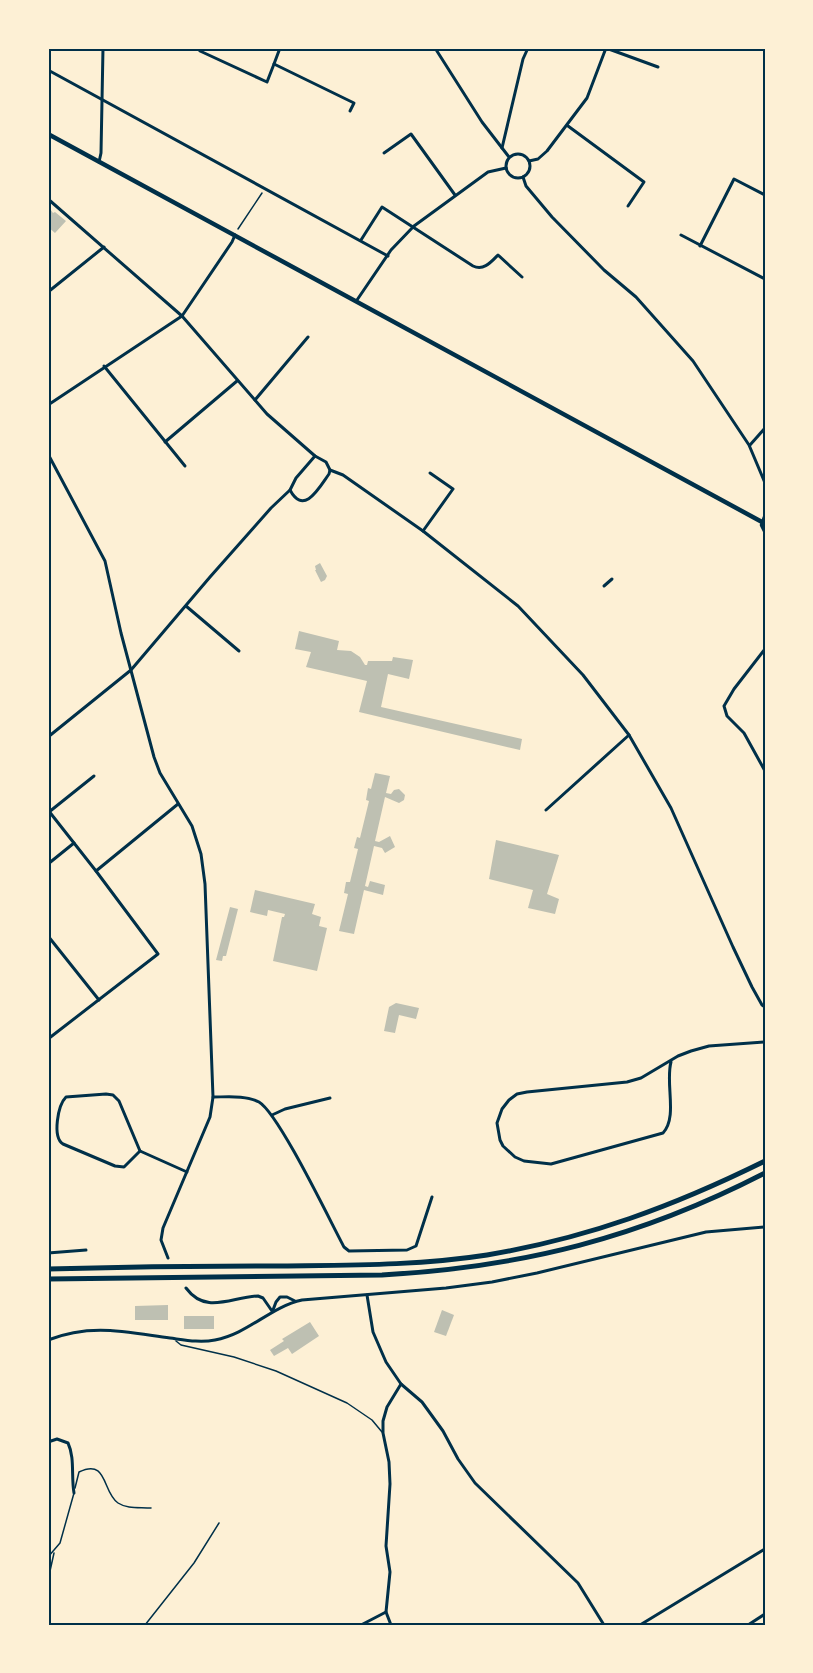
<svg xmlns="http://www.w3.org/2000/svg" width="813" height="1673" font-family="'Work Sans',sans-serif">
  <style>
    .building { fill: #bec0b2 }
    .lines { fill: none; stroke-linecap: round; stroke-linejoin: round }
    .path { stroke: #003049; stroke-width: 1.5 }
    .service { stroke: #003049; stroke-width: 1.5 }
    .minor { stroke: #003049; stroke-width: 3 }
    .secondary { stroke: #003049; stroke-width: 4.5 }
    .trunk { stroke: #003049; stroke-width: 5 }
    .neatline { fill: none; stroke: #003049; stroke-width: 2 }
  </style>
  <rect width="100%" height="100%" fill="#fdf0d5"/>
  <g class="building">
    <path d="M48 206 53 213 55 212 66 221 55 233 48 227Z"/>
    <path d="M320 563 327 576 325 580 321 582 315 570H316L315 566Z"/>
    <path d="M299 631 339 641 337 650 351 651 360 657 365 665H367L368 661H392L393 657 413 660 409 679 388 674 381 707 522 739 520 750 359 712 367 681 306 667 311 652 295 649Z"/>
    <path d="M375 773 390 776 386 793 391 794 394 790 399 789 405 795 404 800 399 803 385 797 375 841 379 842 390 836 395 847 385 853 382 848 374 846 365 886 368 887 370 881 385 885 383 895 364 890 354 934 339 931 348 894 344 893 346 882H350L358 849 354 848 357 837 360 838 369 801 366 800 368 788 371 789Z"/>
    <path d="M496 840 559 855 547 894 559 899 555 914 528 908 533 890 489 879Z"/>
    <path d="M255 890 315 904 312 914 321 917 319 926 327 928 317 971 273 961 282 917H284L285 914 268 910 267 916 250 912Z"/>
    <path d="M230 907 238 909 226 956H223L222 961 216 960Z"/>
    <path d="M396 1003 419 1008 416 1019 399 1015 395 1033 384 1031 389 1007Z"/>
    <path d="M168 1305V1320H135V1306Z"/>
    <path d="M442 1310 454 1315 446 1336 434 1332Z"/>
    <rect x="184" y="1316" width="30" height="13"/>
    <path d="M310 1322 319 1336 292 1354 288 1348 274 1356 270 1350 284 1341 282 1339Z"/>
  </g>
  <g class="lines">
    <path class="path" d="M238 229 262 193"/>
    <g class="service">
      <path d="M176 1341 181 1345 234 1357 276 1371 347 1403 372 1420 382 1432"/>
      <path d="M75 1488 79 1472C108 1458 102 1492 118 1503 127 1509 140 1507 151 1508"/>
      <path d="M48 1557 60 1543 74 1493"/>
      <path d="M48 1580 54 1553"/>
      <path d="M145 1625 194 1563 219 1523"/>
    </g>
    <g class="minor">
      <path d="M280 48 274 64 354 103 350 111"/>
      <path d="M435 48 482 122 509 157"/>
      <path d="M606 48 658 67"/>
      <path d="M200 51 267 82 274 64"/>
      <path d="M48 70 388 256"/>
      <path d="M568 126 644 182 628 206"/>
      <path d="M502 148 523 59 528 48"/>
      <path d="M384 153 411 134 455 195"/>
      <circle cx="518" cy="166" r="12"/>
      <path d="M529 161 538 159 547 151 587 98 606 48"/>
      <path d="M99 162 101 153 103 48"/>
      <path d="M523 177 526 186 552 217 604 270 636 297 693 361 749 445 765 483"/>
      <path d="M48 199 182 316 267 414 315 456 326 462 330 470 343 475 423 531 518 606 583 675 629 735 671 808 733 947 752 987 762 1005 765 1007"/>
      <path d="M681 235 765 279"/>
      <path d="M361 240 382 207 473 266C484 271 491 262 498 255L522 277"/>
      <path d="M700 246 734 179 765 195"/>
      <path d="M48 292 104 247"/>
      <path d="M357 300 391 250 414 226 488 172 506 168"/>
      <path d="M104 366 185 466"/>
      <path d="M255 400 308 337"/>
      <path d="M48 405 182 316 232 242 235 235"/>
      <path d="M165 442 237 381"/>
      <path d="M750 445 765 428"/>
      <path d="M48 454 105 561 121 633 154 757 160 773 192 826 201 854 205 884 213 1097 210 1117 163 1228 161 1240 168 1258"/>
      <path d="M290 490C304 516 319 488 329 474L330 470"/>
      <path d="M423 531 453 489 430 473"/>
      <path d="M604 586 612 579"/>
      <path d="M186 606 239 651"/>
      <path d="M765 649 734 689 724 706 727 716 744 733 765 771"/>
      <path d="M48 737 131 670 210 577 271 508 290 490 296 478 315 456"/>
      <path d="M48 810 96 871 158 954 48 1039"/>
      <path d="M546 810 629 735"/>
      <path d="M49 812 94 776"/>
      <path d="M48 864 74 843"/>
      <path d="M96 871 178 804"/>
      <path d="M48 936 99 1000"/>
      <path d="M671 1062C665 1083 678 1117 663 1133L551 1164 524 1161 515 1157 503 1146 500 1140 497 1123 502 1109 509 1100 517 1094 527 1092 627 1082 641 1078 678 1056 691 1051 709 1046 765 1042"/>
      <path d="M106 1094 113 1095 119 1101 140 1151 124 1167 115 1166 63 1144C52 1137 58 1105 66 1097Z"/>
      <path d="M213 1097C227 1097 246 1095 259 1102 279 1114 330 1221 344 1247L349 1251 407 1250 416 1246 432 1197"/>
      <path d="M272 1115 285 1109 330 1098"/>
      <path d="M140 1151 187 1172"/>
      <path d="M48 1253 86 1250"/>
      <path d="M186 1288C206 1315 231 1297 258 1296L263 1298 272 1311"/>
      <path d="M367 1295 373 1332 386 1362 401 1384 422 1402 443 1431 458 1459 475 1483 578 1583 604 1625"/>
      <path d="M273 1310 276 1302 280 1297H287L295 1301"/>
      <path d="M48 1340C91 1323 126 1332 170 1338 185 1340 200 1343 215 1340 248 1334 270 1307 302 1300L446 1288 492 1282 537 1273 706 1232 765 1227"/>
      <path d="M48 1442 57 1439 68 1443C75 1458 71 1476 74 1493"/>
      <path d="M361 1625 386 1612"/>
      <path d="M391 1625 386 1612 390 1572 386 1546 390 1484 389 1462 383 1433V1421L387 1407 401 1384"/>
      <path d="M640 1625 765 1549"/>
      <path d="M748 1625 765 1614"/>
    </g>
    <g class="secondary">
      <path d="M48 134 762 522"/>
      <path d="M765 517 762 525 765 531"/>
    </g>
    <g class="trunk">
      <path d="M48 1269C124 1267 199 1266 275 1266 345 1265 417 1266 487 1255 588 1238 674 1206 765 1161"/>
      <path d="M48 1279 382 1275C523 1267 639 1238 765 1173"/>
    </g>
  </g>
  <rect width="813" height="1673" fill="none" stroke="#fdf0d5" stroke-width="99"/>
  <rect x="50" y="50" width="714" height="1574" class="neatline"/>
</svg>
